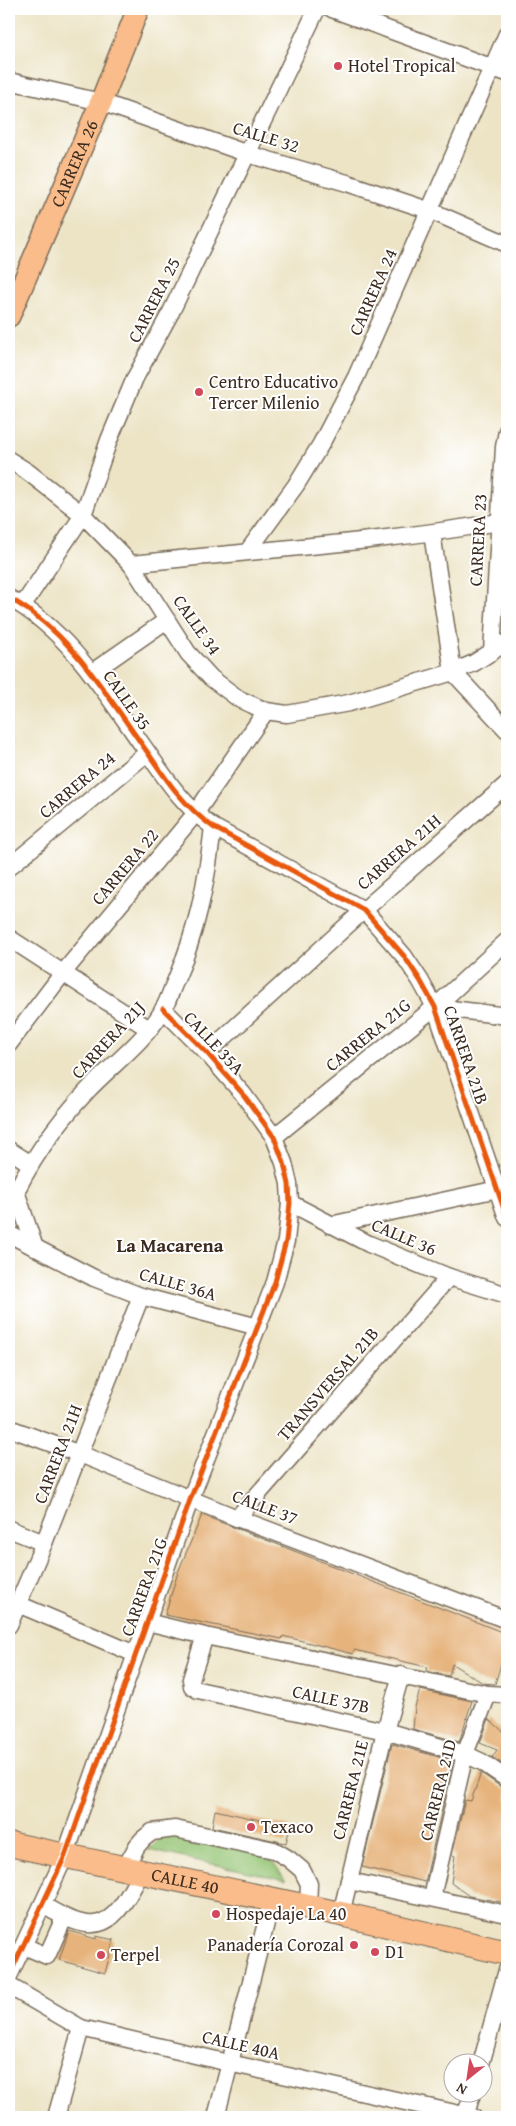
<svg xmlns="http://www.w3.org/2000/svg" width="516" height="2126" font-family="'Gentium Book Plus',serif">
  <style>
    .green { fill: #95c474; stroke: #687749 }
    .building { fill: #e6b37c }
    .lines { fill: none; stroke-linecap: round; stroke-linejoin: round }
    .minor-casing { stroke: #796b59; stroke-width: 19 }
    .major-casing { stroke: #796b59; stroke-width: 24 }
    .highway-casing { stroke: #796b59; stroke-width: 26 }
    .minor { stroke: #fff; stroke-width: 16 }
    .major { stroke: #f9bc8a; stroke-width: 21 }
    .highway { stroke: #f9bc8a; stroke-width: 24 }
    .cycleway-casing { stroke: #fff; stroke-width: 8 }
    .cycleway { stroke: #e8590c; stroke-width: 5 }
    .poi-dot { fill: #d1495b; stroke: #fff; stroke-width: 2 }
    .labels { text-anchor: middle; stroke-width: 4; stroke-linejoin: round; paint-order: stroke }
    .poi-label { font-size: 18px; fill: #3b2a1e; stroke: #fff; text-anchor: start }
    .street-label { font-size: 18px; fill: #3b2a1e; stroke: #fff }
    .neighbourhood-label { font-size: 19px; font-weight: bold; fill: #3b2a1e; stroke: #fff }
  </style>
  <rect width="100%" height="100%" fill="#fff"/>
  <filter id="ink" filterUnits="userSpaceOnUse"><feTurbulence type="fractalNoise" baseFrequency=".02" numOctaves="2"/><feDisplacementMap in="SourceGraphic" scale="10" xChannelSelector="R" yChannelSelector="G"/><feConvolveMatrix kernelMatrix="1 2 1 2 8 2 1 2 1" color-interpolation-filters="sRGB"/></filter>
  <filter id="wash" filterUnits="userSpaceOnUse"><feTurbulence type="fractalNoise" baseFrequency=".0096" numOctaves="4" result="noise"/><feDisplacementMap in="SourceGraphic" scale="20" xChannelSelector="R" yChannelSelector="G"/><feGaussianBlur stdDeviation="1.12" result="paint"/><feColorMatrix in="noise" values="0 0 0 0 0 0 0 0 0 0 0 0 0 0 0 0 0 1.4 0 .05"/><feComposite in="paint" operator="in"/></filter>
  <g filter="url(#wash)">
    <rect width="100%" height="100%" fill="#ede4c6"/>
    <path class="green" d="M171 1829 263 1848 286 1880 148 1850Z"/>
    <g id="blocks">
      <g class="building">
        <path d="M202 1515 507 1634V1644L495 1684 483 1683 452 1664 449 1676 426 1671 427 1667 354 1650 353 1654 283 1636 282 1639 165 1615 178 1572Z"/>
        <path d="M420 1690 472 1701 459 1742 413 1729 415 1707Z"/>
        <path d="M489 1719 507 1735V1767L492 1757 497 1750 480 1743Z"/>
        <path d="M392 1744 453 1761 425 1882 362 1867Z"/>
        <path d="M481 1773 501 1787 507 1789V1903L469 1896 451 1883 455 1856 452 1855 465 1800 471 1801Z"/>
        <path d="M215 1810 290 1827 286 1843 212 1827Z"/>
        <path d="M69 1931 96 1939V1936L114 1940 105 1973 59 1960Z"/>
      </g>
    </g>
  </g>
  <g filter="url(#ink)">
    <use href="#blocks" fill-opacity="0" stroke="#796b59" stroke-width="1"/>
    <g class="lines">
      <g class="minor-casing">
        <g id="minor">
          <path d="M332 9 507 73"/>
          <path d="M9 81 101 102 248 154 347 183 431 211 507 244"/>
          <path d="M9 460 28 472 83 515 131 564 188 653 211 678 239 699 266 711 287 714 349 703 453 672 474 663 507 642"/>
          <path d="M432 533 453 672 507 730"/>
          <path d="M248 551 296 485 321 444 356 377 507 34"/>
          <path d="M131 564C254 550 378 543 499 522"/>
          <path d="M9 598C71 632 107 696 148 753 167 781 185 807 213 827L364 910 404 956 420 980 435 1007 507 1218"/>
          <path d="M23 605 83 515 109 440 135 378 171 312 317 9"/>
          <path d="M492 652 504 447 507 431"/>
          <path d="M91 673 167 620"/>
          <path d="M9 867 147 753"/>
          <path d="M9 938 149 1029"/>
          <path d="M435 1007 507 1016"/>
          <path d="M9 1044 63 973 195 814 266 711"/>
          <path d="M207 1053 364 910 507 784"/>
          <path d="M274 1137 435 1007 507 941"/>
          <path d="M9 1150 31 1164"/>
          <path d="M16 1191 35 1248"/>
          <path d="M290 1203 369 1244 449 1277 507 1295"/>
          <path d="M9 1206C28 1164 56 1124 88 1090 113 1064 144 1042 163 1010 168 1001 171 991 175 982 197 932 207 881 213 827"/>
          <path d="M330 1225 498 1189 507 1190"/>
          <path d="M9 1234 94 1278 141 1296 258 1327"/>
          <path d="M9 1428 80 1454 237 1518 507 1620"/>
          <path d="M237 1518 449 1277"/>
          <path d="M9 1529 44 1543"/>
          <path d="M18 1604 135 1654"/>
          <path d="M147 1622 205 1636 488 1694 507 1695"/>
          <path d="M9 1625 44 1543 141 1296"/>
          <path d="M205 1636 191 1679 192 1686 198 1690 385 1731 465 1754 482 1762 507 1779"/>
          <path d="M125 1868 137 1846 143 1839 152 1832 175 1829 274 1850 289 1859 302 1870 309 1884 308 1907"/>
          <path d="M349 1881 507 1914"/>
          <path d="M432 1897 465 1754 488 1694"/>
          <path d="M43 1905C99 1940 114 1926 141 1872"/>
          <path d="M341 1914 385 1731 401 1675"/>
          <path d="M24 1946 47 1956 64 1918"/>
          <path d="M9 1976 65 1856 190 1500 275 1282 286 1241 290 1203 289 1184 284 1163 274 1137 243 1094 207 1053 163 1009"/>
          <path d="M9 1986 81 2028 229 2063 473 2117"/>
          <path d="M481 2064 507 1970"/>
          <path d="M56 2117 81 2028"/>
          <path d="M216 2117 272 1900"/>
          <path d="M465 2117 472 2094"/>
        </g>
      </g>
      <g class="major-casing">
        <g id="major">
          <path id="s1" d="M9 316 101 102 138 9"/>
        </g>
      </g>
      <g class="highway-casing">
        <g id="highway">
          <path id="s2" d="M9 1844 341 1914 507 1953"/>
        </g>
      </g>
      <use href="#minor" class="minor"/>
      <use href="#major" class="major"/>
      <use href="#highway" class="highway"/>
      <g class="cycleway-casing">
        <g id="cycleway">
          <path d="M9 598C71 632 107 696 148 753 167 781 185 807 213 827L364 910 404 956 420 980 435 1007 507 1218"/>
          <path d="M9 1976 65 1856 190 1500 275 1282 286 1241 290 1203 289 1184 284 1163 274 1137 243 1094 207 1053 163 1009"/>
        </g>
      </g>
      <use href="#cycleway" class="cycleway"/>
    </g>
  </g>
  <g class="poi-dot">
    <circle cx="338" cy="66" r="5"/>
    <circle cx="199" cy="392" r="5"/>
    <circle cx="251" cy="1827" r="5"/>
    <circle cx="216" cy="1914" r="5"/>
    <circle cx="354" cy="1945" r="5"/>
    <circle cx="375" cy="1952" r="5"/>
    <circle cx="101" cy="1955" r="5"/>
  </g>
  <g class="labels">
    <g class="poi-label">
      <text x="348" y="72">Hotel Tropical</text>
      <text x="209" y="388">Centro Educativo<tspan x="209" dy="21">Tercer Milenio</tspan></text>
      <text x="261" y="1833">Texaco</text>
      <text x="226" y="1920">Hospedaje La 40</text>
      <text x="344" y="1951" text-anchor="end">Panadería Corozal</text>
      <text x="385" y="1958">D1</text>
      <text x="111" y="1961">Terpel</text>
    </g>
    <g class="street-label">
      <text transform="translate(266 137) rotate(17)" y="6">CALLE 32</text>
      <text dy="6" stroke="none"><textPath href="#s1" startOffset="166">CARRERA 26</textPath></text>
      <text transform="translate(373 292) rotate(-66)" y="6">CARRERA 24</text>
      <text transform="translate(154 300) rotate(-63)" y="6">CARRERA 25</text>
      <text transform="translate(478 540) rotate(-87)" y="6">CARRERA 23</text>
      <text transform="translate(197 625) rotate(55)" y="6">CALLE 34</text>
      <text transform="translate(127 700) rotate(55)" y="6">CALLE 35</text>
      <text transform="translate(77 785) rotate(-40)" y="6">CARRERA 24</text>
      <text transform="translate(399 852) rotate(-41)" y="6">CARRERA 21H</text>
      <text transform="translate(125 867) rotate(-50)" y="6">CARRERA 22</text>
      <text transform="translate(368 1035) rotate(-39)" y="6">CARRERA 21G</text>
      <text transform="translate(108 1040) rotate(-47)" y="6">CARRERA 21J</text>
      <text transform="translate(214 1043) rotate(47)" y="6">CALLE 35A</text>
      <text transform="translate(466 1055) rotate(71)" y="6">CARRERA 21B</text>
      <text transform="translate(404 1237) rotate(23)" y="6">CALLE 36</text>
      <text transform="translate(178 1284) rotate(16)" y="6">CALLE 36A</text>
      <text transform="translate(328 1384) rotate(-49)" y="6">TRANSVERSAL 21B</text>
      <text transform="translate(58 1454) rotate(-69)" y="6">CARRERA 21H</text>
      <text transform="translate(265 1507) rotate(21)" y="6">CALLE 37</text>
      <text transform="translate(144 1587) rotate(-70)" y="6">CARRERA 21G</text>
      <text transform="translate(331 1699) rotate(12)" y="6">CALLE 37B</text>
      <text transform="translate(350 1790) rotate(-76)" y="6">CARRERA 21E</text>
      <text transform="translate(438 1790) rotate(-76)" y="6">CARRERA 21D</text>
      <text dy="6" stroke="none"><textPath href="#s2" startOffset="180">CALLE 40</textPath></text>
      <text transform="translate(241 2045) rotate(13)" y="6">CALLE 40A</text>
    </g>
    <g class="neighbourhood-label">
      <text x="170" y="1252">La Macarena</text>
    </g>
  </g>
  <rect width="516" height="2126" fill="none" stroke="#fff" stroke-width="30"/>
  <g transform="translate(468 2078) rotate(210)"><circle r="24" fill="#ffffff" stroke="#b1aaa5"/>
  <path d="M0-4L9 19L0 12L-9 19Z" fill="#d1495b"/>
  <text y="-8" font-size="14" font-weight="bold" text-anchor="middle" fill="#3b2a1e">N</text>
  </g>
</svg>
